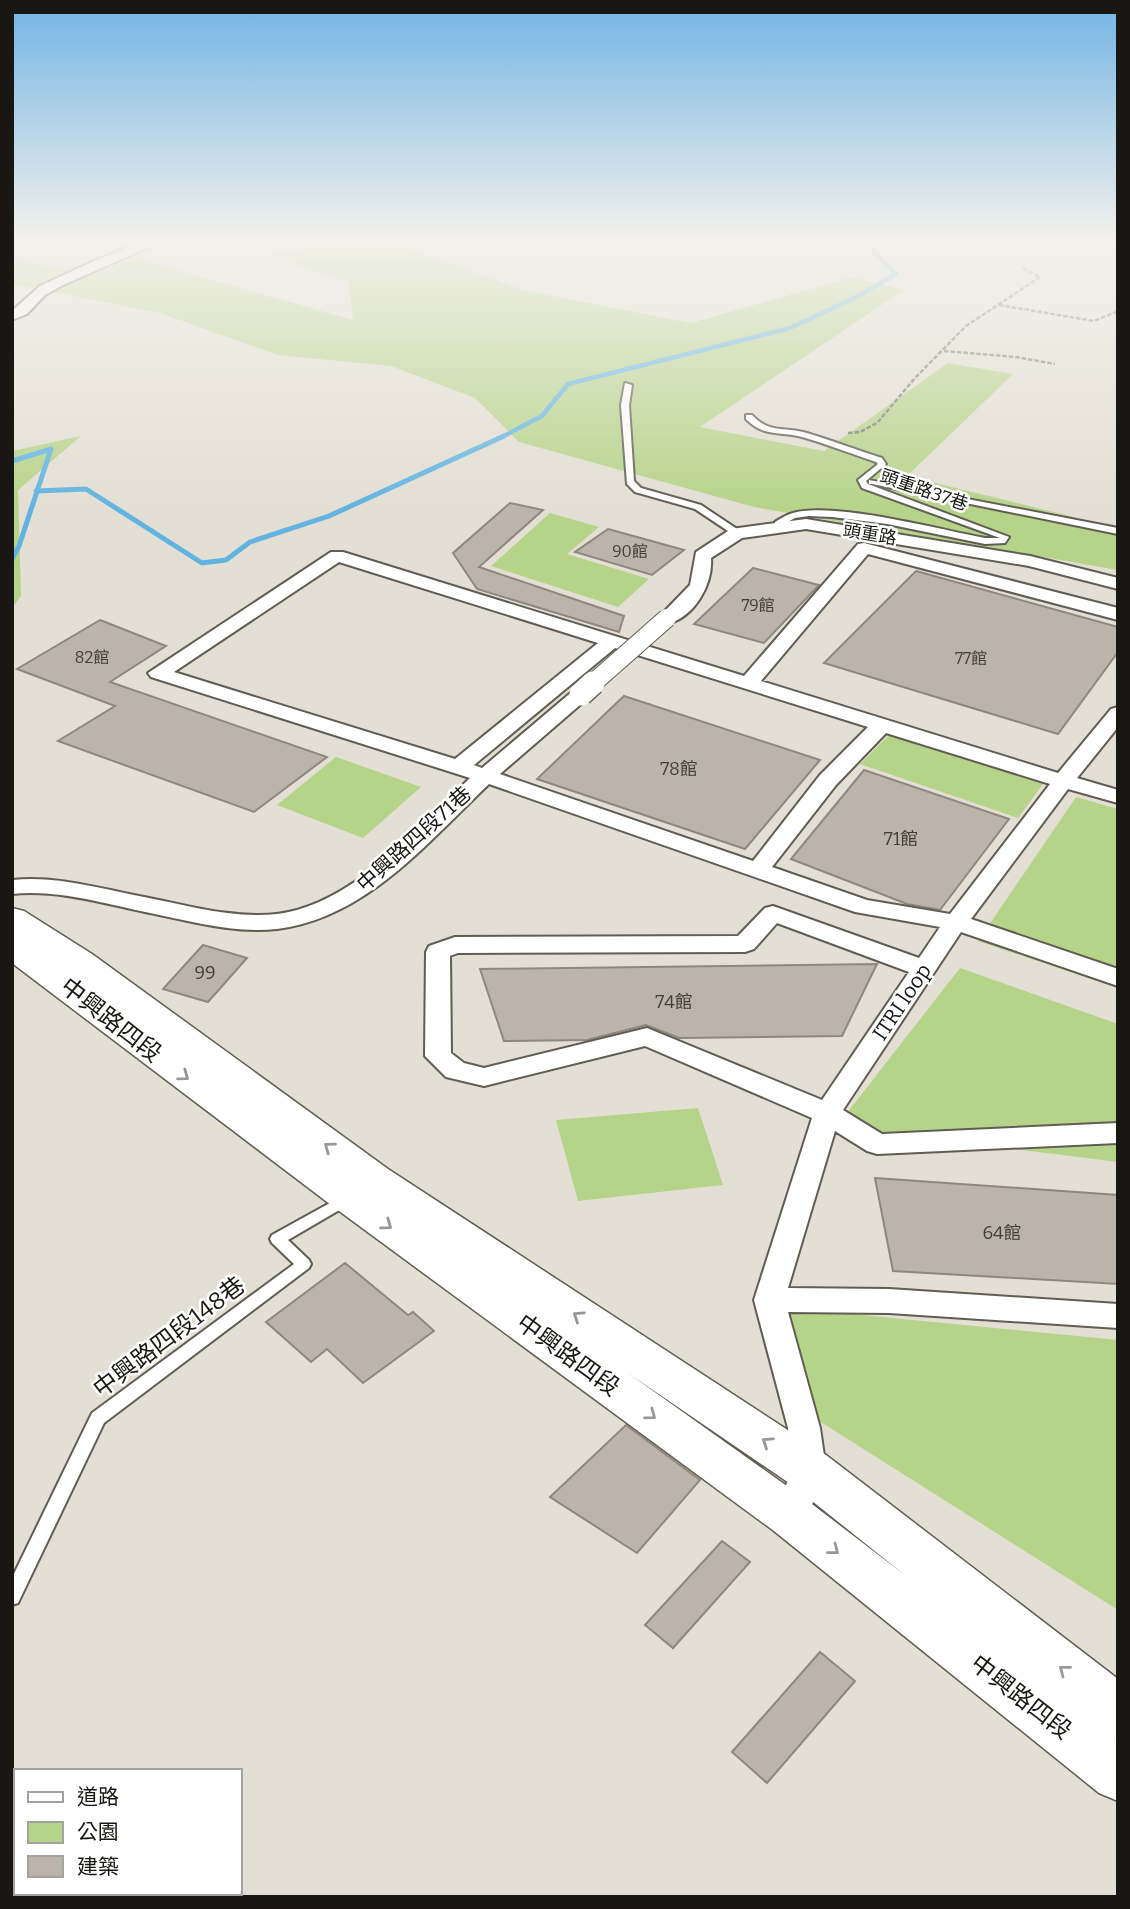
<svg xmlns="http://www.w3.org/2000/svg" width="1130" height="1909" font-family="Bitter,'Noto Sans TC',serif">
  <style>
    .green { fill: #b6d38a }
    .lines { fill: none; stroke-linecap: round; stroke-linejoin: round }
    .stream-far1 { stroke: #62b3e1; stroke-width: 4.5 }
    .stream { stroke: #62b3e1; stroke-width: 5 }
    .building { fill: #bcb4ab; stroke: #8e877e; stroke-width: 2 }
    .lane-casing { stroke: #615d53; stroke-width: 4 }
    .street-casing { stroke: #615d53; stroke-width: 4 }
    .secondary-casing { stroke: #615d53; stroke-width: 3 }
    .path { stroke: #807d75; stroke-width: 2.5; stroke-dasharray: 4.5 2; stroke-linecap: butt }
    .lane { fill: #fff; fill-rule: evenodd }
    .street { fill: #fff; fill-rule: evenodd }
    .secondary { fill: #fff; fill-rule: evenodd }
    .street-bridge-far1-casing { stroke: #615d53; stroke-width: 20; stroke-linecap: butt }
    .street-bridge-casing { stroke: #615d53; stroke-width: 26; stroke-linecap: butt }
    .street-bridge-far1 { stroke: #fff; stroke-width: 18 }
    .street-bridge { stroke: #fff; stroke-width: 23 }
    .oneway { stroke: #979795 }
    .labels { text-anchor: middle; stroke-width: 5; stroke-linejoin: round; paint-order: stroke }
    .far-number-label { font-size: 16px; fill: #413e39 }
    .far-street-label { font-size: 18px; fill: #181713; stroke: #fff }
    .number-label { font-size: 18px; fill: #413e39 }
    .street-label { font-size: 21px; fill: #181713; stroke: #fff }
    .near-street-label { font-size: 24px; fill: #181713; stroke: #fff }
  </style>
  <rect width="100%" height="100%" fill="#e4dfd4"/>
  <g class="green">
    <path d="M321 242H392L523 290 691 323 852 277 904 290 700 427 824 451 948 363 1013 374 907 476 1118 528V570L754 507 519 442 475 398 391 366 278 355 160 313 12 284V258L87 275 135 258 353 320 349 282 270 256Z"/>
    <path d="M81 436 18 490 21 596 12 608V451Z"/>
    <path d="M550 513 599 527 567 554 649 579 618 607 491 566Z"/>
    <path d="M891 733 1046 780 1018 818 860 764Z"/>
    <path d="M336 757 421 787 363 838 277 805Z"/>
    <path d="M1076 797 1118 809V988L978 941Z"/>
    <path d="M960 968 1118 1024V1162L836 1127Z"/>
    <path d="M698 1108 723 1185 578 1201 556 1120Z"/>
    <path d="M769 1306 1118 1340V1610L794 1405Z"/>
  </g>
  <g class="lines">
    <path class="stream-far1" d="M500 438 542 416 568 384 790 328 859 296 896 274 874 252V242"/>
    <g class="stream">
      <path d="M12 461 51 449 19 546 12 559"/>
      <path d="M36 491 86 489 202 563 226 560 250 542 329 516 504 436"/>
    </g>
  </g>
  <g class="building">
    <path d="M510 503 543 510 479 567 624 616 619 632 477 589 453 553Z"/>
    <path d="M608 529 684 550 652 575 575 552Z"/>
    <path d="M753 568 819 585 764 643 694 624Z"/>
    <path d="M916 571 1118 627V652L1058 734 824 663Z"/>
    <path d="M100 620 166 646 110 682 327 757 254 812 58 741 115 706 17 669Z"/>
    <path d="M624 696 820 760 745 849 537 779Z"/>
    <path d="M864 770 1009 819 940 910 907 904 791 859Z"/>
    <path d="M203 945 247 958 208 1002 163 989Z"/>
    <path d="M877 964 842 1036 679 1038 646 1025 587 1040 504 1041 480 969Z"/>
    <path d="M875 1178 1118 1195V1284L893 1271Z"/>
    <path d="M345 1263 408 1315 413 1312 434 1331 363 1383 327 1349 311 1362 266 1322Z"/>
    <path d="M626 1425 700 1480 637 1553 550 1497Z"/>
    <path d="M722 1541 750 1562 673 1648 645 1625Z"/>
    <path d="M820 1652 855 1681 767 1783 732 1752Z"/>
  </g>
  <g class="lines">
    <g class="lane-casing">
      <g id="lane">
        <path d="M625 383 632 385 629 405 634 481 641 488 701 505 740 531V535H734L695 509 635 492 627 484 621 405Z"/>
        <path d="M746 415H752C769 433 781 427 803 432 829 439 856 450 882 458L886 464 866 481 868 484 1009 537 1005 543 985 544 887 524 832 517 809 516 795 518 781 526H775V522C780 519 784 516 790 514 830 500 940 530 985 538H1000L862 488 858 480 878 464 876 462C852 454 827 444 802 437 780 431 765 438 746 419Z"/>
        <path d="M869 480 1118 528V534L872 484H869Z"/>
        <path d="M348 1193 353 1194 355 1198 353 1202 288 1240 309 1260 311 1264 309 1268 104 1423 18 1603 12 1605V1578L92 1413 294 1264 272 1243 270 1239 272 1235Z"/>
      </g>
    </g>
    <g class="street-casing">
      <g id="street">
        <path d="M142 242H161L63 285 45 295 27 314 12 320V311L40 286 94 261Z"/>
        <path d="M806 519 1030 556 1118 578V589L1029 566 806 529 742 538 711 558C713 584 695 617 667 624L658 618 690 585 696 552 731 529Z"/>
        <path d="M864 543 1118 608V620L868 554 761 681 1058 773 1111 709 1118 707V727L1077 778 1118 790V803L1068 789 971 919 1118 969V986L961 932 843 1110 882 1134 1118 1123V1143L877 1154 867 1151 835 1131 788 1288 889 1289 1118 1304V1328L889 1313 788 1312 820 1428 826 1470 803 1527 791 1531 779 1527 774 1516 792 1470 788 1428 754 1300 812 1118 645 1046 484 1086 446 1077 425 1056 426 952 429 946 455 937 738 936 765 908 773 906 919 958 940 927 855 912 489 784C428 842 366 918 277 929 235 934 190 921 150 913 106 904 57 889 12 894V880C56 875 102 889 144 897 186 905 233 919 277 914 353 905 418 827 470 778L151 677 148 673 331 552H343L744 676 858 544ZM339 562 598 643 455 759 174 672ZM615 648 868 727 820 775 753 861 500 774 588 698 591 694 588 690H574L482 768 474 765ZM886 733 1050 784 950 914 867 900 772 867 836 785ZM777 923 909 972 822 1100 647 1028 484 1068 464 1063 451 1053 450 956 458 953 745 952 754 949Z"/>
      </g>
    </g>
    <g class="secondary-casing">
      <path id="secondary" d="M12 908 24 911 92 954 388 1169 826 1455 1118 1679V1738L1115 1737 1118 1739V1801L1099 1793 774 1531 335 1208 12 963ZM628 1373 792 1485 906 1576 808 1501Z"/>
    </g>
    <g class="path">
      <path d="M999 305 1094 321 1118 311"/>
      <path d="M944 351 1016 357 1055 364"/>
      <path d="M848 433 860 432 877 423 915 378 966 326 1040 277 1023 268"/>
    </g>
    <use href="#lane" class="lane"/>
    <use href="#street" class="street"/>
    <use href="#secondary" class="secondary"/>
    <g class="street-bridge-far1-casing">
      <path id="street-bridge-far1" d="M591 685 667 618"/>
    </g>
    <g class="street-bridge-casing">
      <path id="street-bridge" d="M581 694 593 683"/>
    </g>
    <use href="#street-bridge-far1" class="street-bridge-far1"/>
    <use href="#street-bridge" class="street-bridge"/>
  </g>
  <defs><path id="oneway-chevron" d="M-2-3.5L2.5 0L-2 3.5" fill="none" stroke-width="1.6" stroke-linecap="round" stroke-linejoin="round" transform="scale(1.75)"/></defs>
  <g class="oneway">
    <use href="#oneway-chevron" transform="translate(184 1076) rotate(36)"/>
    <use href="#oneway-chevron" transform="translate(329 1147) rotate(-144)"/>
    <use href="#oneway-chevron" transform="translate(387 1225) rotate(36)"/>
    <use href="#oneway-chevron" transform="translate(578 1316) rotate(-146)"/>
    <use href="#oneway-chevron" transform="translate(651 1415) rotate(36)"/>
    <use href="#oneway-chevron" transform="translate(767 1442) rotate(-146)"/>
    <use href="#oneway-chevron" transform="translate(834 1550) rotate(38)"/>
    <use href="#oneway-chevron" transform="translate(1064 1670) rotate(-142)"/>
  </g>
  <linearGradient id="sky" x2="0" y2="1"><stop stop-color="#72b4e5"/><stop offset="0.47" stop-color="#f3f1ec"/><stop offset="1" stop-color="#f3f1ec" stop-opacity="0"/></linearGradient>
  <rect width="1130" height="510" fill="url(#sky)"/>
  <g class="labels">
    <g class="far-number-label">
      <text x="630" y="557">90館</text>
      <text x="758" y="611">79館</text>
      <text x="92" y="663">82館</text>
      <text x="971" y="664">77館</text>
    </g>
    <g class="far-street-label">
      <text transform="translate(924 490) rotate(19)" y="6">頭重路37巷</text>
      <text transform="translate(870 534) rotate(10)" y="6">頭重路</text>
    </g>
    <g class="number-label">
      <text x="679" y="775">78館</text>
      <text x="901" y="845">71館</text>
      <text x="205" y="979">99</text>
      <text x="674" y="1008">74館</text>
      <text x="1002" y="1239">64館</text>
    </g>
    <g class="street-label">
      <text transform="translate(414 839) rotate(-42)" y="7">中興路四段71巷</text>
      <text transform="translate(902 1002) rotate(-56)" y="7">ITRI loop</text>
    </g>
    <g class="near-street-label">
      <text transform="translate(111 1020) rotate(38)" y="8">中興路四段</text>
      <text transform="translate(169 1337) rotate(-37)" y="8">中興路四段148巷</text>
      <text transform="translate(568 1355) rotate(36)" y="8">中興路四段</text>
      <text transform="translate(1021 1697) rotate(38)" y="8">中興路四段</text>
    </g>
  </g>
  <rect width="1130" height="1909" fill="none" stroke="#181713" stroke-width="28"/>
  <rect x="14" y="1769" width="228" height="126" fill="#ffffff" stroke="#a3a2a1" stroke-width="2"/>
  <rect x="28" y="1792" width="35" height="10" fill="#ffffff" stroke="#a3a2a1" stroke-width="2"/>
  <text x="77" y="1804" font-size="21" fill="#181713">道路</text>
  <rect x="28" y="1822" width="35" height="21" fill="#b6d38a" stroke="#a3a2a1" stroke-width="2"/>
  <text x="77" y="1839" font-size="21" fill="#181713">公園</text>
  <rect x="28" y="1856" width="35" height="21" fill="#bcb4ab" stroke="#a3a2a1" stroke-width="2"/>
  <text x="77" y="1874" font-size="21" fill="#181713">建築</text>
</svg>
